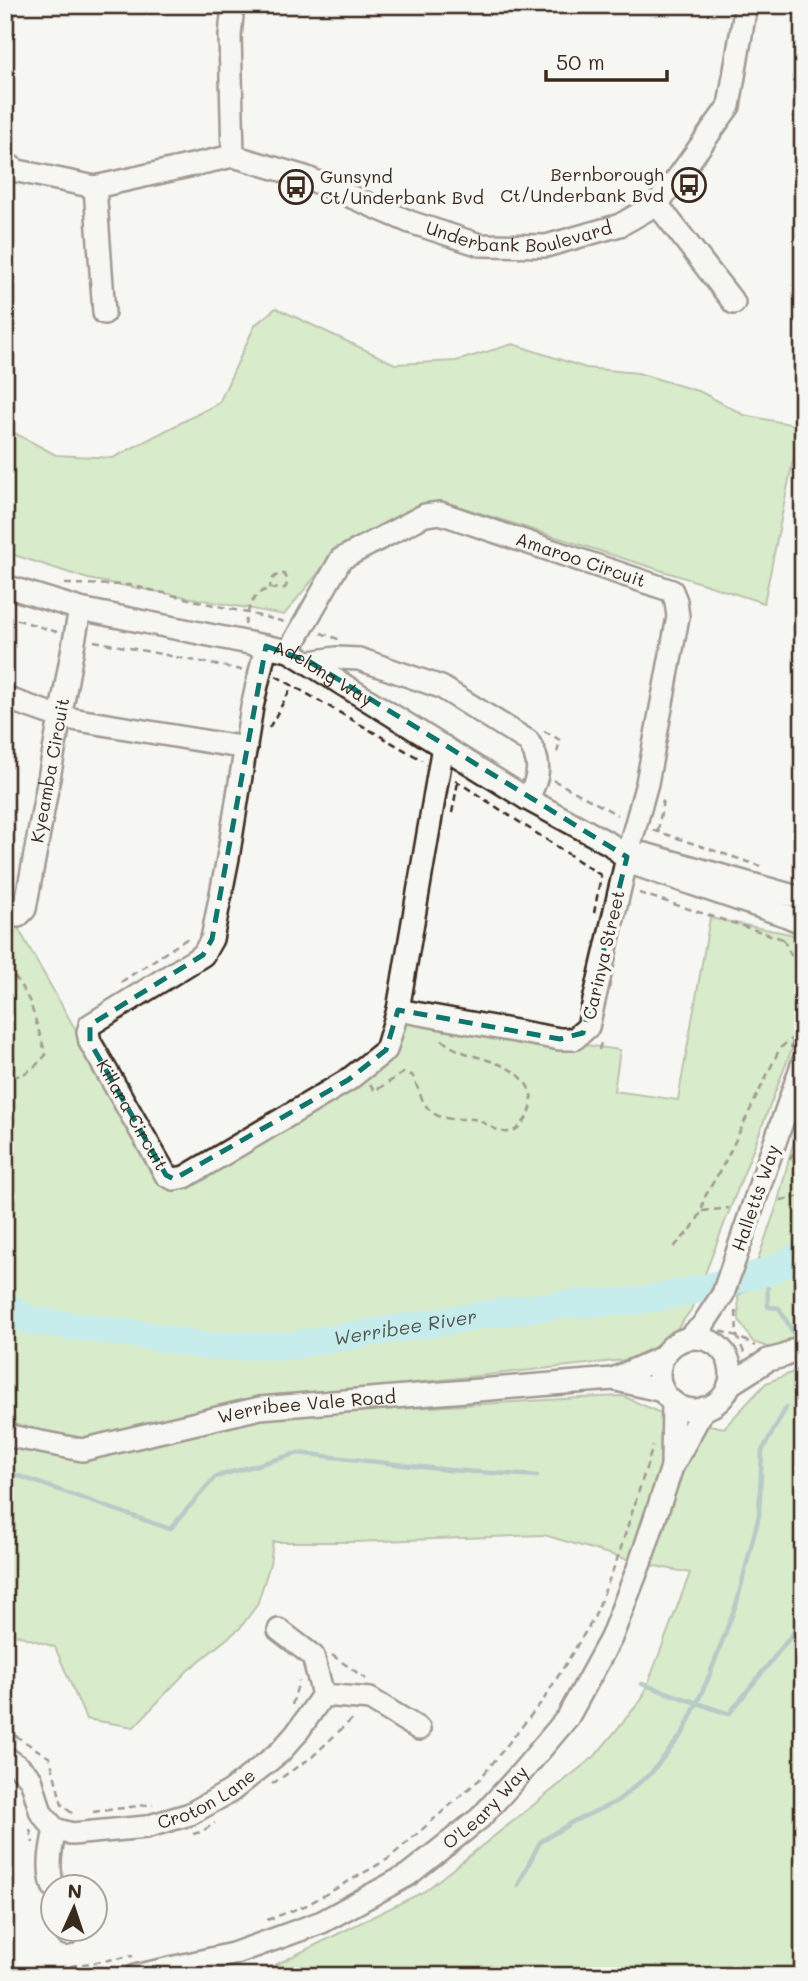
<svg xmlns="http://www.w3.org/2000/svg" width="808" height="1981" font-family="Mali,sans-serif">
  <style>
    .green { fill: #b3dd9a; stroke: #77845c; stroke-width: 2 }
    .water { fill: #8ddfe5; stroke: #6c9795; stroke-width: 2 }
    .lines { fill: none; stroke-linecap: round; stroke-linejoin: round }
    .stream { stroke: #6c9795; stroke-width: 4.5 }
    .river { stroke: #8ddfe5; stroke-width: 28 }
    .minor-casing { stroke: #3b2a1e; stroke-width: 26 }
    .path { stroke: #3b2a1e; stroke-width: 2.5; stroke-dasharray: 7 5; stroke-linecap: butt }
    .minor { stroke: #f6f6f2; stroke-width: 21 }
    .minor-bridge-casing { stroke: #3b2a1e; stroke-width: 26; stroke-linecap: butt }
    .minor-bridge { stroke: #f6f6f2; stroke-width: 21 }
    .marked { fill: none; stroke: #0f766e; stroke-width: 5; stroke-dasharray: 14 9; stroke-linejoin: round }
    .labels { text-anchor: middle; stroke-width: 7; stroke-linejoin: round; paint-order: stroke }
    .poi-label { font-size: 18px; fill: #3b2a1e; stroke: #f6f6f2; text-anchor: end }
    .street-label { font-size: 18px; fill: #3b2a1e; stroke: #f6f6f2 }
    .water-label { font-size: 19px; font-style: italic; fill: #505750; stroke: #f6f6f2 }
  </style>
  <rect width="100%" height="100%" fill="#f6f6f2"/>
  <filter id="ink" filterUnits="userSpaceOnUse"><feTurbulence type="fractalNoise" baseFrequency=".0143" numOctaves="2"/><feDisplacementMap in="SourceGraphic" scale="14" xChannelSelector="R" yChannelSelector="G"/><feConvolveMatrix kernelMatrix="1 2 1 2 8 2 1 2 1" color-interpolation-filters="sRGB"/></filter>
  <g filter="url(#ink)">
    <g class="green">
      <path d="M276 308 395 364 456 361 513 344 586 368 638 373 701 392 744 415 800 426 764 603 445 502 418 505 336 551 284 615 88 579 5 552V428L56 455 113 458 219 403 255 325Z"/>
      <path d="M710 918 790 934 803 940V1020L691 1310 676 1330 642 1358 259 1400 81 1440 5 1423V926L18 928 160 1179 355 1086 402 1018 620 1050 614 1091 678 1100Z"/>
      <path d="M803 1120V1250L785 1258 751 1279 777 1205 792 1147Z"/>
      <path d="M803 1258V1332L776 1350 753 1342 739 1320 738 1295 787 1265Z"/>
      <path d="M803 1368V1976H253L425 1891 595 1756 642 1699 690 1573 640 1563 544 1535 353 1542H273L270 1564 257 1605 240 1628 187 1671 134 1727 86 1719 55 1647 5 1631V1444L79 1459 262 1417 598 1397 623 1396 669 1417 724 1428 766 1383Z"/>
    </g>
    <path class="water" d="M803 1250V1258L787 1265 729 1301 727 1294 785 1258Z"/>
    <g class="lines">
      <g class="stream">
        <path d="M767 1273 768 1307 779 1308 794 1334"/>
        <path d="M5 1471 170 1529 215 1477 298 1453 448 1470 537 1476"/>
        <path d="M642 1684 729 1714 803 1621"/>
        <path d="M518 1885 540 1842 574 1821 616 1802 651 1773 683 1733 708 1679 737 1602 759 1515 762 1451 786 1408"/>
      </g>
      <path class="river" id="s1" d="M5 1305 31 1321 145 1335 204 1346H286L501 1312 567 1304 635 1301 691 1291 767 1272 803 1254"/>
      <g class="minor-casing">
        <g id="minor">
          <path d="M233 156 230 36 233 5"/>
          <path id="s2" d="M5 163 18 171 95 187 233 156 305 177 410 222 480 245 546 246 620 225 657 204 679 176 729 106 746 5"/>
          <path d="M95 187 104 313"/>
          <path d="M657 204 734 303"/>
          <path id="s3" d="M5 586 80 609 289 651 527 799 610 844 633 864 787 916 803 923"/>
          <path id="s4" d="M266 646 252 707 228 858 212 939 203 955 90 1025 88 1032 90 1042 166 1175 174 1179 185 1177 348 1080 362 1069 386 1050 398 1010 443 746"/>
          <path id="s5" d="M289 651 341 559 425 515 440 513 672 591 676 601 678 617 647 783 629 849 588 1027 574 1039H560L398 1010"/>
          <path d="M310 662 336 658 359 659 441 687 528 741C542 762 540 777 527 799"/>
          <path d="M5 698 60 717 246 748"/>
          <path d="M645 854 794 896H803"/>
          <path id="s6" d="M5 914 18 916 25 909 80 609"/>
          <path d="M761 1182 803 1062"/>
          <circle cx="695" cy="1374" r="36"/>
          <path d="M687 1339 702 1326 723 1294"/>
          <path d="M613 1379 663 1357"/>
          <path d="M729 1385 768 1360 784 1356 803 1345"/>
          <path id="s7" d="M5 1435 82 1450 260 1408 613 1379 663 1391"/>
          <path d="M672 1465 673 1402"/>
          <path d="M279 1630 313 1656 323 1695 370 1699 419 1729"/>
          <path id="s8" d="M5 1757 19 1767 31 1779 41 1813 55 1829 72 1834 146 1827 190 1814 231 1791 280 1752 296 1734 323 1695"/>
          <path d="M53 1886C47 1867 51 1849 55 1829"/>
          <path d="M65 1928 67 1934"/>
          <path id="s9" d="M135 1976 233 1954 322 1922 408 1875 480 1818 521 1773 568 1717 611 1638 640 1563 672 1467 704 1408"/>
        </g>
      </g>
      <g class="path">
        <path d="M5 565 12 567"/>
        <path d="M65 584 130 585 285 622"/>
        <path d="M5 616 57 632"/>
        <path d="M245 625C247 612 252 592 269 589 274 588 279 589 285 588 288 583 288 578 284 574 274 574 271 579 270 588"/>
        <path d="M321 633 338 639"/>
        <path d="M94 641 242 670"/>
        <path d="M276 676 422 760"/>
        <path d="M269 728 293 685"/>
        <path d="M544 731 560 740 556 757"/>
        <path d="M455 780 605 878"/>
        <path d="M553 780 618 815"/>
        <path d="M452 813 458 782"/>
        <path d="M653 830 760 866"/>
        <path d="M658 831 663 800"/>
        <path d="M639 893 783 939"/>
        <path d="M594 913 601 876"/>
        <path d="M783 939 803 980"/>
        <path d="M5 968 18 981 30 1002 46 1055C35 1067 26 1076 10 1077L5 1072"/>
        <path d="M121 982 191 936"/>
        <path d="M791 1048 803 1008"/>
        <path d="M599 1050 602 1039"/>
        <path d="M370 1084 375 1091 403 1073 412 1075C418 1086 421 1104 432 1112 444 1122 459 1118 473 1119 489 1121 507 1147 525 1120 530 1113 534 1104 531 1095 521 1055 458 1062 440 1037"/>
        <path d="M790 1160 803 1128"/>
        <path d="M781 1200 803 1196"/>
        <path d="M702 1211 729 1208"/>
        <path d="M674 1247 692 1228 702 1211 703 1200 725 1162 780 1048 794 1037"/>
        <path d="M736 1311 737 1336 745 1355"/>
        <path d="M720 1331 737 1336 755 1346"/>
        <path d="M332 1655 366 1679"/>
        <path d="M292 1705 299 1681"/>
        <path d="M5 1729 50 1758 62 1805 73 1814"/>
        <path d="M272 1784 312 1757 354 1717"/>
        <path d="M93 1812 153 1804"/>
        <path d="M30 1829 33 1843"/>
        <path d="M193 1834 201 1832 215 1823"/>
        <path d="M267 1920 307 1905 388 1859 479 1780 544 1699 594 1618 618 1557 653 1446"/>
        <path d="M11 1976 133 1956"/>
      </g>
      <use href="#minor" class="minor"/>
      <g class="minor-bridge-casing">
        <path id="minor-bridge" d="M723 1294 761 1182"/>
      </g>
      <use href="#minor-bridge" class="minor-bridge"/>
    </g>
  </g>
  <path d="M0 0H808V1981H0ZM266 646 310 662 627 857 583 1033 560 1039 398 1010 386 1050 348 1080 174 1179 166 1175 90 1042V1025L203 955 212 939Z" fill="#f6f6f2" fill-opacity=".55" fill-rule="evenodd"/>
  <path class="marked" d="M266 646 310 662 627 857 583 1033 560 1039 398 1010 386 1050 348 1080 174 1179 166 1175 90 1042V1025L203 955 212 939Z"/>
  <defs>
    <g id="bus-ring" transform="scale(1.75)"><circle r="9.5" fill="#f6f6f2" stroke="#3b2a1e" stroke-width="1.5"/><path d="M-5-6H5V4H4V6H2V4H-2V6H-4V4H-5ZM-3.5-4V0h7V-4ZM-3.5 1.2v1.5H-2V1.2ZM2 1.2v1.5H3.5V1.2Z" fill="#3b2a1e"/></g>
  </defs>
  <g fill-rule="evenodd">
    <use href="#bus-ring" x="689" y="185"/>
    <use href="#bus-ring" x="296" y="187"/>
  </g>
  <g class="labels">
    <g class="poi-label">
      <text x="664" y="181">Bernborough<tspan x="664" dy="21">Ct/Underbank Bvd</tspan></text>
      <text x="320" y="183" text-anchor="start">Gunsynd<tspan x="320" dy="21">Ct/Underbank Bvd</tspan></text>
    </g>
    <g class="street-label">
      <text dy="6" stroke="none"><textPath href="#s2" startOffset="537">Underbank Boulevard</textPath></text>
      <text dy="6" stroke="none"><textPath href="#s5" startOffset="364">Amaroo Circuit</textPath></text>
      <text dy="6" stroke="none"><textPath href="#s3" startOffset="332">Adelong Way</textPath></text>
      <text dy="6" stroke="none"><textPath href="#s6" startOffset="164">Kyeamba Circuit</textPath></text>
      <text transform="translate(604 955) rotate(-77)" y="6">Carinya Street</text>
      <text dy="6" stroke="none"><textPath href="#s4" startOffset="551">Killara Circuit</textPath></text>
      <text transform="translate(756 1198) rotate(-71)" y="6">Halletts Way</text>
      <text dy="6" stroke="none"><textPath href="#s7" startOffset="308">Werribee Vale Road</textPath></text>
      <text dy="6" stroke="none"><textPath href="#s8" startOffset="250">Croton Lane</textPath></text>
      <text dy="6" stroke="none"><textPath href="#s9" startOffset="396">O'Leary Way</textPath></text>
    </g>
    <g class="water-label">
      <text dy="7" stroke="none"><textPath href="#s1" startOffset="408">Werribee River</textPath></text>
    </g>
  </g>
  <rect width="808" height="1981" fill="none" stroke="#f6f6f2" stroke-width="28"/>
  <rect x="14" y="14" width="780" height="1953" fill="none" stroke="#3b2a1e" stroke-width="2.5" filter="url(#ink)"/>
  <g transform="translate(74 1908) rotate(3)"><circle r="33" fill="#f6f6f2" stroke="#aba49d" stroke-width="2"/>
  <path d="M0-5L12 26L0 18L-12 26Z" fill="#3b2a1e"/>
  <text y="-10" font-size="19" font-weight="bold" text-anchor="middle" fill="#3b2a1e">N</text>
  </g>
  <path d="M546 70v10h121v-10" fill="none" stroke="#3b2a1e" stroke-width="3.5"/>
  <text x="556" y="70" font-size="21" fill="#3b2a1e" stroke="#f6f6f2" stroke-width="5" paint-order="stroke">50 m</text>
</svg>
